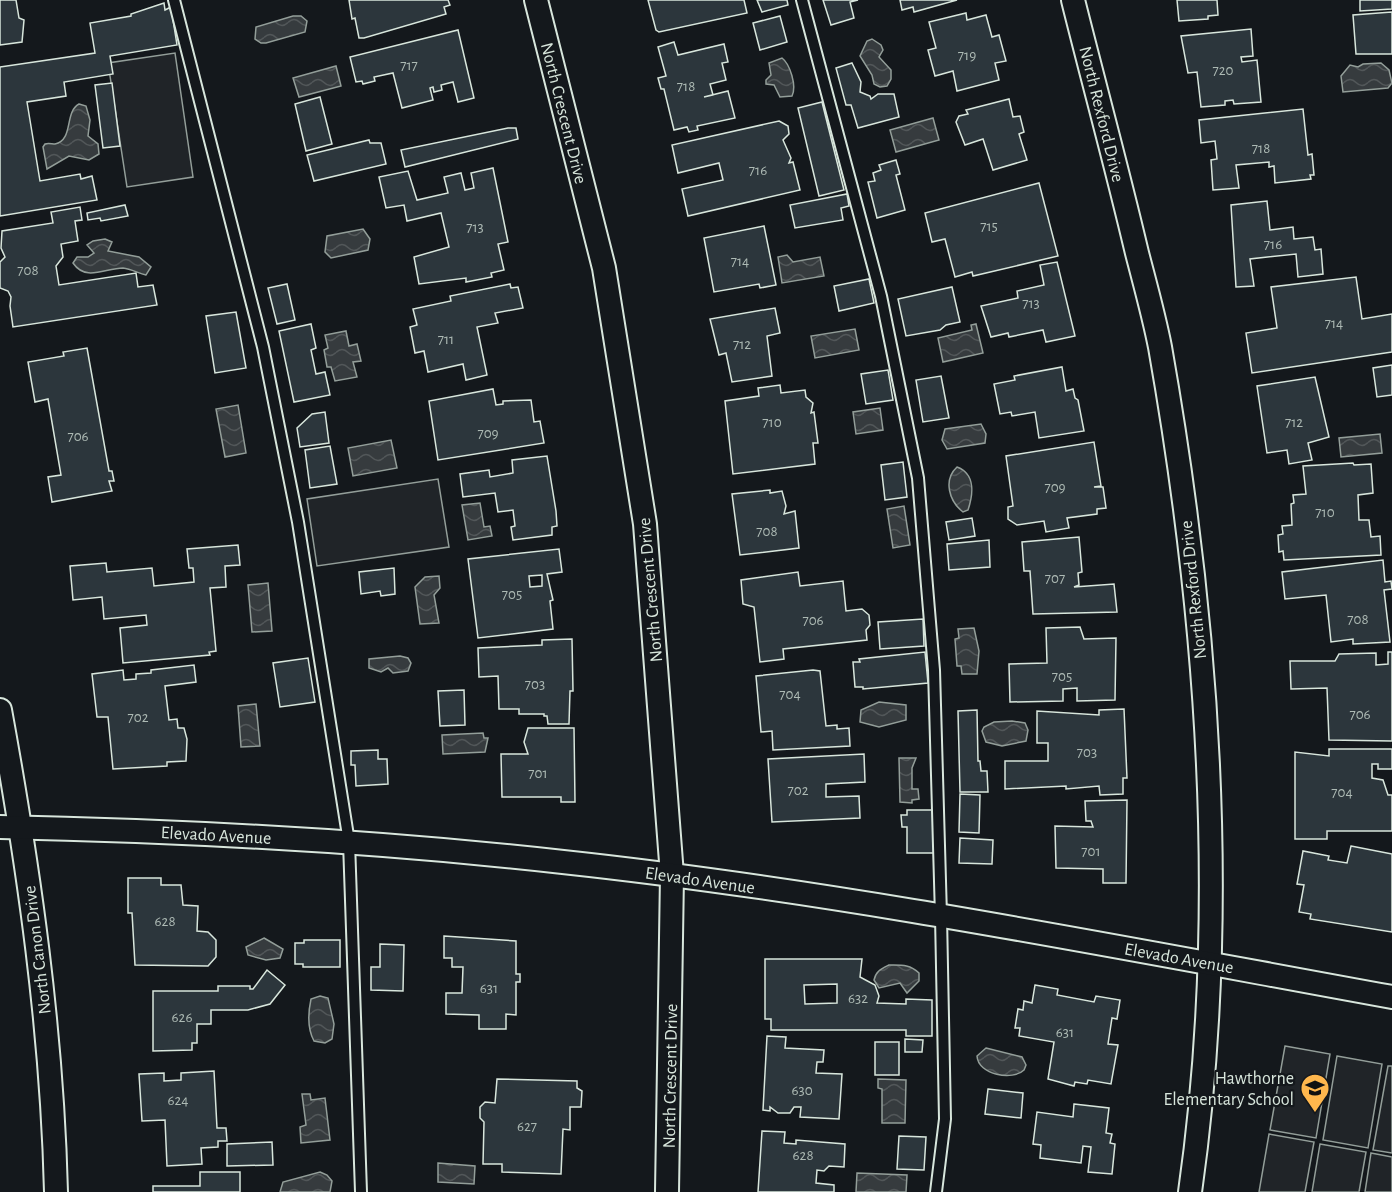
<svg xmlns="http://www.w3.org/2000/svg" width="1392" height="1192" font-family="'Alegreya Sans',sans-serif">
  <style>
    .pitch { fill: #202428; stroke: #939e99; stroke-width: 1.5 }
    .water { fill: url(#water-waves); stroke: #939e99; stroke-width: 1.5 }
    .building { fill: #2c363c; stroke: #d8e6dc; stroke-width: 1.5; fill-rule: evenodd }
    .lines { fill: none; stroke-linecap: round; stroke-linejoin: round }
    .lane-casing { stroke: #d8e6dc; stroke-width: 14 }
    .street-casing { stroke: #d8e6dc; stroke-width: 26 }
    .lane { stroke: #14181c; stroke-width: 10 }
    .street { stroke: #14181c; stroke-width: 22 }
    .labels { text-anchor: middle; stroke-width: 4.5; stroke-linejoin: round; paint-order: stroke }
    .number-label { font-size: 15px; fill: #adbab4 }
    .street-label { font-size: 18px; fill: #d8e6dc; stroke: #14181c }
    .poi-label { font-size: 18px; fill: #d8e6dc; stroke: #14181c; text-anchor: end }
  </style>
  <defs>
    <pattern id="water-waves" width="16" height="10" patternUnits="userSpaceOnUse" patternTransform="scale(1.5)"><rect width="16" height="10" fill="#363b3e"/><path d="M0 5q4-4 8 0t8 0" fill="none" stroke="#525759"/></pattern>
  </defs>
  <rect width="100%" height="100%" fill="#14181c"/>
  <g class="pitch">
    <path d="M175 53 193 177 127 187 108 63Z"/>
    <path d="M438 479 449 547 317 566 307 499Z"/>
    <path d="M1285 1046 1330 1054 1316 1138 1270 1130Z"/>
    <path d="M1337 1056 1382 1064 1368 1148 1323 1140Z"/>
    <path d="M1388 1066H1392V1153L1373 1150Z"/>
    <path d="M1269 1134 1314 1142 1305 1192H1259Z"/>
    <path d="M1320 1144 1366 1152 1359 1192H1312Z"/>
    <path d="M1371 1153 1392 1157V1192H1365Z"/>
  </g>
  <g class="water">
    <path d="M293 16H301L307 21 305 32 266 43H261L255 39 256 27Z"/>
    <path d="M872 39 881 45 883 50 879 57 891 70V79L887 86 880 87 874 84 872 75 860 56 867 41Z"/>
    <path d="M782 58C790 64 797 86 792 96L780 97 774 85 766 84V80L771 75 769 63Z"/>
    <path d="M1381 63 1389 70 1392 83 1388 88 1343 92 1341 76 1350 65 1358 67 1363 64Z"/>
    <path d="M336 66 341 86 299 97 293 78Z"/>
    <path d="M79 104 86 106 90 120 88 136 98 144 99 154 89 160 69 156 47 169 43 147 45 144C48 143 52 144 55 144 74 140 64 112 79 104Z"/>
    <path d="M933 118 939 140 896 152 890 130Z"/>
    <path d="M363 229 370 239 368 250 331 258 325 252 327 236Z"/>
    <path d="M105 239 112 242 108 251 139 257 151 267 146 275C138 273 131 269 123 268 105 268 86 282 73 263L77 257H88L94 253 87 245 93 241Z"/>
    <path d="M787 255 793 262 820 257 824 276 782 283 778 257Z"/>
    <path d="M976 324 983 353 943 362 938 338 972 330 971 325Z"/>
    <path d="M855 329 859 350 815 358 811 336Z"/>
    <path d="M346 331 349 346 357 344 361 361 353 362 357 377 335 381 331 367H327L324 350 328 348 325 335Z"/>
    <path d="M238 405 246 453 225 457 216 409Z"/>
    <path d="M880 408 883 430 856 434 853 412Z"/>
    <path d="M981 424 986 434 985 443 947 449 942 440 945 429Z"/>
    <path d="M1380 434 1382 453 1341 457 1339 438Z"/>
    <path d="M391 440 397 468 353 476 348 448Z"/>
    <path d="M957 467C976 474 973 495 968 510L963 512C949 501 943 480 957 467Z"/>
    <path d="M480 503 484 527 490 526 492 536 468 540 462 505Z"/>
    <path d="M904 506 910 545 893 548 887 509Z"/>
    <path d="M439 576 440 588 434 595 439 623 420 624 415 587 425 577Z"/>
    <path d="M268 583 272 631 252 632 248 585Z"/>
    <path d="M974 628 979 651 977 674H962L961 666H957L955 639 959 638 958 629Z"/>
    <path d="M400 656 408 658 411 663 408 671 393 673 388 668 381 672 369 668V659Z"/>
    <path d="M879 702 906 705V720L879 727 860 722 861 710Z"/>
    <path d="M256 704 260 746 241 747 238 706Z"/>
    <path d="M1012 721 1025 723 1028 730 1026 741 1002 746 986 742 982 731 984 727 994 722Z"/>
    <path d="M483 733 484 738H488L485 752 443 754 442 735Z"/>
    <path d="M899 758H916L912 768V789H918L919 799 912 800V803L900 802Z"/>
    <path d="M264 938 283 949 280 958 266 960 248 955 246 947Z"/>
    <path d="M889 965C901 965 910 964 919 973V981L907 993 900 983 879 988 874 980C876 971 881 969 889 965Z"/>
    <path d="M320 996 328 998 334 1024 332 1039 325 1043 314 1041C307 1028 308 1013 311 999Z"/>
    <path d="M986 1048 1022 1057 1026 1065 1024 1070C1013 1081 978 1075 977 1056Z"/>
    <path d="M878 1079 906 1080 905 1123H882V1089L878 1088Z"/>
    <path d="M302 1094H310L311 1100 325 1098 330 1140 301 1143 300 1127 306 1125Z"/>
    <path d="M438 1163 475 1166 474 1184 438 1182Z"/>
    <path d="M320 1172 327 1175 332 1181 330 1192H280L283 1182Z"/>
    <path d="M857 1173 907 1175 906 1192H856Z"/>
  </g>
  <g class="building">
    <path d="M0 0H16L19 18 24 20 22 42 0 45Z"/>
    <path d="M349 0H448L450 5 444 7 446 14 364 38H359L355 18 352 19Z"/>
    <path d="M648 0H744L747 13 659 32 656 30Z"/>
    <path d="M757 0H787L788 5 762 12Z"/>
    <path d="M823 0H858L850 2 854 18 831 25Z"/>
    <path d="M900 0H957L914 12 913 7 902 10Z"/>
    <path d="M1177 0H1217L1218 15 1208 16V19L1179 21Z"/>
    <path d="M1360 0H1392V9L1360 11Z"/>
    <path d="M164 3 165 10 171 7 177 45 110 56 113 74 64 82 66 96 27 102 40 181 80 174 81 179 92 176 97 200 0 216V67L95 53 90 23 131 16V14Z"/>
    <path d="M1392 12V54H1356L1353 15Z"/>
    <path d="M966 13 967 20 986 15 992 37 999 35 1006 61 995 63 999 80 957 91 953 71 935 76 928 50 936 48 929 22Z"/>
    <path d="M780 16 787 42 760 50 753 23Z"/>
    <path d="M1251 29 1253 56 1241 57 1242 62 1257 60 1261 102 1234 104 1233 100 1225 101V105L1201 107 1197 72 1188 73 1181 36Z"/>
    <path d="M458 30 474 98 458 102 453 82 441 85 442 90 434 92 433 87 430 88 433 100 402 108 393 73 374 77 375 81 363 84 362 81 356 82 350 57Z"/>
    <path d="M674 42 678 55 724 44 728 62 722 63 726 80 710 84 713 95 704 97 728 91 735 118 697 126 698 130 689 132 687 127 674 130 664 89H661L658 78 666 76 658 47Z"/>
    <path d="M852 63 861 82 860 92 870 96 871 99 878 94H894L899 117 858 128 851 105H846L836 68Z"/>
    <path d="M112 83 120 146 103 148 95 85Z"/>
    <path d="M320 97 332 144 306 151 295 104Z"/>
    <path d="M1009 99 1013 117 1020 116 1024 132 1019 134 1027 160 993 170 983 139 965 145 956 122 959 116 968 114 966 110Z"/>
    <path d="M822 102 844 190 819 196 798 108Z"/>
    <path d="M1303 109 1308 155 1312 154 1314 175H1310L1311 179 1275 183 1274 166 1269 167V162L1236 165 1239 188 1213 190 1211 160 1217 159 1215 141 1201 143 1199 120Z"/>
    <path d="M779 121 788 126 789 134 783 140 791 158 789 163 793 162 800 190 688 216 682 189 723 180 719 163 678 173 672 145Z"/>
    <path d="M508 128H516L518 139 405 167 401 150Z"/>
    <path d="M369 140 370 143H381L386 164 314 181 307 155Z"/>
    <path d="M896 160 900 174 896 175 905 210 877 218 868 182 875 181 873 173 881 170 879 165Z"/>
    <path d="M493 168 508 242 498 244 504 270 491 273 492 277 466 282V278L419 284 414 257 449 247 441 213 407 221 404 205 386 208 379 177 408 171 417 200 448 193 444 177 461 173 465 190 474 188 471 173Z"/>
    <path d="M1039 183 1058 256 973 276 972 272 955 277 945 239 932 242 925 213Z"/>
    <path d="M847 194 849 206 841 208 843 220 795 228 790 205Z"/>
    <path d="M1267 201 1270 230 1293 227 1294 239 1313 237 1315 250 1321 249 1323 274 1298 277 1296 254 1250 259 1254 286 1236 287 1231 205Z"/>
    <path d="M125 205 128 216 101 221 100 218 88 220 87 213Z"/>
    <path d="M80 207 82 220 75 221 78 241 61 244 63 257 56 266 59 285 136 273 138 287 153 285 157 305 13 327 10 306 11 297 8 291 0 288V262L5 257 1 248 2 231 53 223 51 212Z"/>
    <path d="M764 226 776 285 760 288 759 284 714 292 704 238Z"/>
    <path d="M1057 262 1075 336 1046 342 1043 330 1009 337 1008 333 991 337 981 306 1018 298 1017 291 1044 285 1040 265Z"/>
    <path d="M1356 277 1362 319 1392 314V352L1252 373 1246 333 1277 328 1271 287Z"/>
    <path d="M869 279 874 303 839 311 834 286Z"/>
    <path d="M287 284 295 320 277 324 268 288Z"/>
    <path d="M510 284 511 288 518 287 523 308 495 313 498 323 477 327 487 375 466 380 463 364 428 372 424 351 415 353 410 327 417 325 413 309 451 301 450 296Z"/>
    <path d="M952 287 960 322 946 325 940 330 906 336 898 299Z"/>
    <path d="M775 308 780 333 767 336 772 376 732 382 726 353 719 355 710 319Z"/>
    <path d="M236 312 246 368 215 373 206 316Z"/>
    <path d="M311 324 316 348 311 350 316 374 325 372 330 395 294 402 279 331Z"/>
    <path d="M87 348 109 471H112L114 481H109L112 491 52 502 48 477 61 475 48 399 35 402 28 362 64 356 63 352Z"/>
    <path d="M1392 365V395L1377 397 1373 368Z"/>
    <path d="M1062 367 1066 391 1073 389 1075 398 1078 400 1084 431 1039 438 1035 412 1012 416 1011 412 1000 414 994 384 1015 380 1014 376Z"/>
    <path d="M888 370 893 400 866 404 861 374Z"/>
    <path d="M941 376 949 418 923 422 916 380Z"/>
    <path d="M1315 377 1329 437 1308 443 1312 460 1289 464 1287 450 1267 453 1257 386Z"/>
    <path d="M780 385 781 393 805 390 806 397 813 403 811 413 814 412 818 443H813L815 464 733 474 725 401 759 396 758 388Z"/>
    <path d="M493 389 496 405 503 404V401L531 400 534 422 540 421 544 443 438 460 429 401Z"/>
    <path d="M325 412 329 443 300 447 297 428 312 414Z"/>
    <path d="M1094 442 1101 486 1094 487H1103L1106 508 1097 509V514L1067 518 1069 528 1046 532 1044 521 1017 525 1008 519V507L1013 506 1006 456Z"/>
    <path d="M330 446 337 484 310 488 305 450Z"/>
    <path d="M547 456 556 511 557 526 552 527V535L513 540 511 527 515 526 513 510 498 512 495 493 463 497 460 474 489 470 490 477 513 473 512 460Z"/>
    <path d="M903 462 907 497 885 500 881 465Z"/>
    <path d="M1353 463 1354 465 1371 464 1373 493 1358 495 1359 520H1369L1371 537 1380 536 1381 555 1284 560 1283 551 1279 552 1278 535 1283 534 1282 526 1292 525 1291 504 1294 503 1293 495 1306 494 1303 466Z"/>
    <path d="M770 490V493L782 491 786 506 784 514 795 511 799 548 740 555 732 494Z"/>
    <path d="M972 518 975 536 949 540 946 522Z"/>
    <path d="M1079 537 1082 572 1078 573 1079 585 1074 587 1114 584 1117 612 1033 614 1030 571H1024L1022 542Z"/>
    <path d="M989 540 990 567 949 570 947 544Z"/>
    <path d="M238 545 240 565 225 566 226 587 210 588 216 651 209 652 210 655 123 663 120 628 147 625 146 615 104 619 102 597 73 600 70 566 106 563 107 572 152 568 154 586 194 582 193 568H189L187 549Z"/>
    <path d="M559 549 562 572 547 574 553 600 550 601 553 629 478 638 468 559ZM542 575V586L530 587 529 576Z"/>
    <path d="M1383 560 1385 582 1391 581 1392 589 1384 590 1390 642 1353 644V639L1331 642 1326 595 1285 599 1282 572Z"/>
    <path d="M394 568 395 594 381 596 380 591 361 594 359 572Z"/>
    <path d="M798 572 800 586 843 581 846 611 862 609 869 615 870 625 866 630 867 640 783 649 784 659 760 662 754 607 743 604 741 580Z"/>
    <path d="M923 619 924 646 880 649 878 622Z"/>
    <path d="M1080 627 1084 639 1116 638 1115 700 1077 701V688L1063 689V701L1010 702 1009 664 1047 663 1046 628Z"/>
    <path d="M572 639 573 691H570L569 724H548L547 716H544V714H519V709H499L498 676 479 677 478 648 542 645V640Z"/>
    <path d="M925 652 928 683 863 689V687H855L853 662H860L859 659Z"/>
    <path d="M1388 652H1392V741L1329 740 1327 688 1291 689 1290 661H1335L1339 654 1376 653V665L1388 664Z"/>
    <path d="M308 658 315 702 280 707 273 663Z"/>
    <path d="M194 665 196 682 165 686 169 720 177 719 178 728H184L187 739 186 761 167 762V766L113 769 108 717H97L92 674 123 670 124 680 136 679V674L151 673V670Z"/>
    <path d="M813 670 820 671 826 726 837 725V729L849 728 850 746 773 750 772 731 761 732 756 676Z"/>
    <path d="M464 690 465 725 440 726 438 691Z"/>
    <path d="M1124 709 1127 778H1123V794L1100 795 1099 786 1066 789V786L1005 789V761H1048V743H1037V711L1099 715V710Z"/>
    <path d="M977 710 978 761H980L981 771H987L988 792H960L958 711Z"/>
    <path d="M528 728H574L575 802H561V797H502L501 754H528L524 742Z"/>
    <path d="M1329 749H1392V769H1378V764H1372V778L1383 780 1388 795H1392V831H1327V839H1295V752L1329 756Z"/>
    <path d="M378 750V759H387L388 784 356 786 355 765H351V751Z"/>
    <path d="M864 754 865 782 826 784V797L859 796 860 818 772 822 768 759Z"/>
    <path d="M960 794 980 795 979 833 959 832Z"/>
    <path d="M1127 800 1126 883H1103V869L1056 868 1055 826 1093 827 1091 821H1086L1085 801Z"/>
    <path d="M907 810H936L935 853H907V827H902L901 815H907Z"/>
    <path d="M960 838 993 840 992 864 959 863Z"/>
    <path d="M1351 846 1392 854V932L1310 919 1311 914 1299 912 1304 885 1297 884 1303 851 1329 856 1328 860 1347 863Z"/>
    <path d="M128 878H161V885H181L183 905 198 906 197 931 208 932 216 940V957L208 966 135 965 132 913H128Z"/>
    <path d="M444 936 516 941V974H520V982H516V1015L506 1014V1029H479V1015L446 1014V993H462L463 967H452V958H444Z"/>
    <path d="M304 940H340V967H303V964H295V943H304Z"/>
    <path d="M380 944 404 945 403 991 371 990V967H380Z"/>
    <path d="M765 959H862L860 977 875 985 879 996 877 1003 906 1004V999L932 1000V1036H906V1030H771V1019H765ZM837 984V1003L805 1004 804 985Z"/>
    <path d="M267 970 285 985 270 1004 248 1010H211V1024H197V1043H192V1050L153 1051V991H218V986H250V989H253Z"/>
    <path d="M1035 985 1058 989 1057 995 1094 1002 1096 996 1120 1000 1117 1019 1112 1018 1108 1044 1118 1045 1111 1084 1088 1080 1087 1084 1075 1082 1074 1086 1048 1079 1054 1042 1019 1036 1020 1028H1015L1018 1009 1023 1010 1024 1001 1032 1003Z"/>
    <path d="M767 1036 786 1037 785 1048 824 1050 823 1062H817L816 1073 842 1074 839 1119 800 1117 801 1107H794L790 1113H778L770 1107V1111L763 1110Z"/>
    <path d="M905 1039 923 1040 922 1052H905Z"/>
    <rect x="875" y="1042" width="24" height="33"/>
    <path d="M214 1071 217 1128H226L227 1141H218V1147L201 1148 202 1164 167 1166 165 1120 142 1121 139 1074 164 1073V1081L181 1080V1073Z"/>
    <path d="M497 1079 577 1081V1088L582 1091 581 1107H570V1130L563 1129 561 1174 502 1172V1164H483L484 1122 480 1118V1107L485 1102 495 1103Z"/>
    <path d="M988 1089 1023 1093 1021 1118 985 1114Z"/>
    <path d="M1074 1104 1109 1108 1106 1133 1112 1134 1110 1143 1115 1144 1112 1174 1088 1172 1091 1147 1083 1146 1081 1163 1040 1158 1041 1145 1033 1144 1037 1112 1073 1117Z"/>
    <path d="M762 1131 785 1132 784 1143 796 1144V1140L845 1144 844 1167 829 1166 824 1171 817 1170 816 1183 834 1185V1192H758Z"/>
    <path d="M899 1136 926 1137 924 1170 897 1169Z"/>
    <path d="M272 1142 273 1165 227 1166V1144Z"/>
    <path d="M200 1172H240V1192H153V1186H200Z"/>
  </g>
  <g class="lines">
    <g class="lane-casing">
      <g id="lane">
        <path d="M174 0 263 347 298 522 349 842 361 1192"/>
        <path d="M802 0 881 296 918 478 934 670 941 916 945 1119 936 1192"/>
      </g>
    </g>
    <g class="street-casing">
      <g id="street">
        <path d="M536 0 604 268 645 524 672 875 667 1192"/>
        <path d="M1073 0C1094 84 1117 168 1137 253 1145 284 1154 316 1160 347 1209 624 1230 912 1190 1192"/>
        <path d="M0 710C29 869 52 1030 56 1192"/>
        <path d="M0 827C188 831 376 841 563 862 841 892 1117 947 1392 997"/>
      </g>
    </g>
    <use href="#lane" class="lane"/>
    <use href="#street" class="street"/>
  </g>
  <defs>
    <g id="school-pin" transform="scale(1.5)"><path d="M0 17L-7.5 6A9.5 9.5 0 1 1 7.5 6Z" fill="#ffb74d" stroke="#14181c"/><path d="M0-5L7-2L0 1L-7-2ZM-4 1L0 2.5L4 1V4Q0 6-4 4Z" fill="#111"/></g>
  </defs>
  <g fill-rule="evenodd">
    <use href="#school-pin" x="1315" y="1088"/>
  </g>
  <g class="labels">
    <g class="number-label">
      <text x="967" y="60">719</text>
      <text x="409" y="70">717</text>
      <text x="1223" y="75">720</text>
      <text x="686" y="91">718</text>
      <text x="1261" y="153">718</text>
      <text x="758" y="175">716</text>
      <text x="989" y="231">715</text>
      <text x="475" y="232">713</text>
      <text x="1273" y="249">716</text>
      <text x="740" y="266">714</text>
      <text x="28" y="275">708</text>
      <text x="1031" y="308">713</text>
      <text x="1334" y="328">714</text>
      <text x="446" y="344">711</text>
      <text x="742" y="349">712</text>
      <text x="772" y="427">710</text>
      <text x="1294" y="427">712</text>
      <text x="488" y="438">709</text>
      <text x="78" y="441">706</text>
      <text x="1055" y="492">709</text>
      <text x="1325" y="517">710</text>
      <text x="767" y="536">708</text>
      <text x="1055" y="583">707</text>
      <text x="512" y="599">705</text>
      <text x="1358" y="624">708</text>
      <text x="813" y="625">706</text>
      <text x="1062" y="681">705</text>
      <text x="535" y="689">703</text>
      <text x="790" y="699">704</text>
      <text x="1360" y="719">706</text>
      <text x="138" y="722">702</text>
      <text x="1087" y="757">703</text>
      <text x="538" y="778">701</text>
      <text x="798" y="795">702</text>
      <text x="1342" y="797">704</text>
      <text x="1091" y="856">701</text>
      <text x="165" y="926">628</text>
      <text x="489" y="993">631</text>
      <text x="858" y="1003">632</text>
      <text x="182" y="1022">626</text>
      <text x="1065" y="1037">631</text>
      <text x="802" y="1095">630</text>
      <text x="178" y="1105">624</text>
      <text x="527" y="1131">627</text>
      <text x="803" y="1160">628</text>
    </g>
    <g class="street-label">
      <text transform="translate(564 113) rotate(76)" y="6">North Crescent Drive</text>
      <text transform="translate(1102 114) rotate(76)" y="6">North Rexford Drive</text>
      <text transform="translate(650 590) rotate(-95)" y="6">North Crescent Drive</text>
      <text transform="translate(1193 590) rotate(-96)" y="6">North Rexford Drive</text>
      <text transform="translate(216 835) rotate(3)" y="6">Elevado Avenue</text>
      <text transform="translate(700 880) rotate(8)" y="6">Elevado Avenue</text>
      <text transform="translate(37 950) rotate(-97)" y="6">North Canon Drive</text>
      <text transform="translate(1179 958) rotate(10)" y="6">Elevado Avenue</text>
      <text transform="translate(670 1076) rotate(-89)" y="6">North Crescent Drive</text>
    </g>
    <g class="poi-label">
      <text x="1294" y="1084">Hawthorne<tspan x="1294" dy="21">Elementary School</tspan></text>
    </g>
  </g>
</svg>
